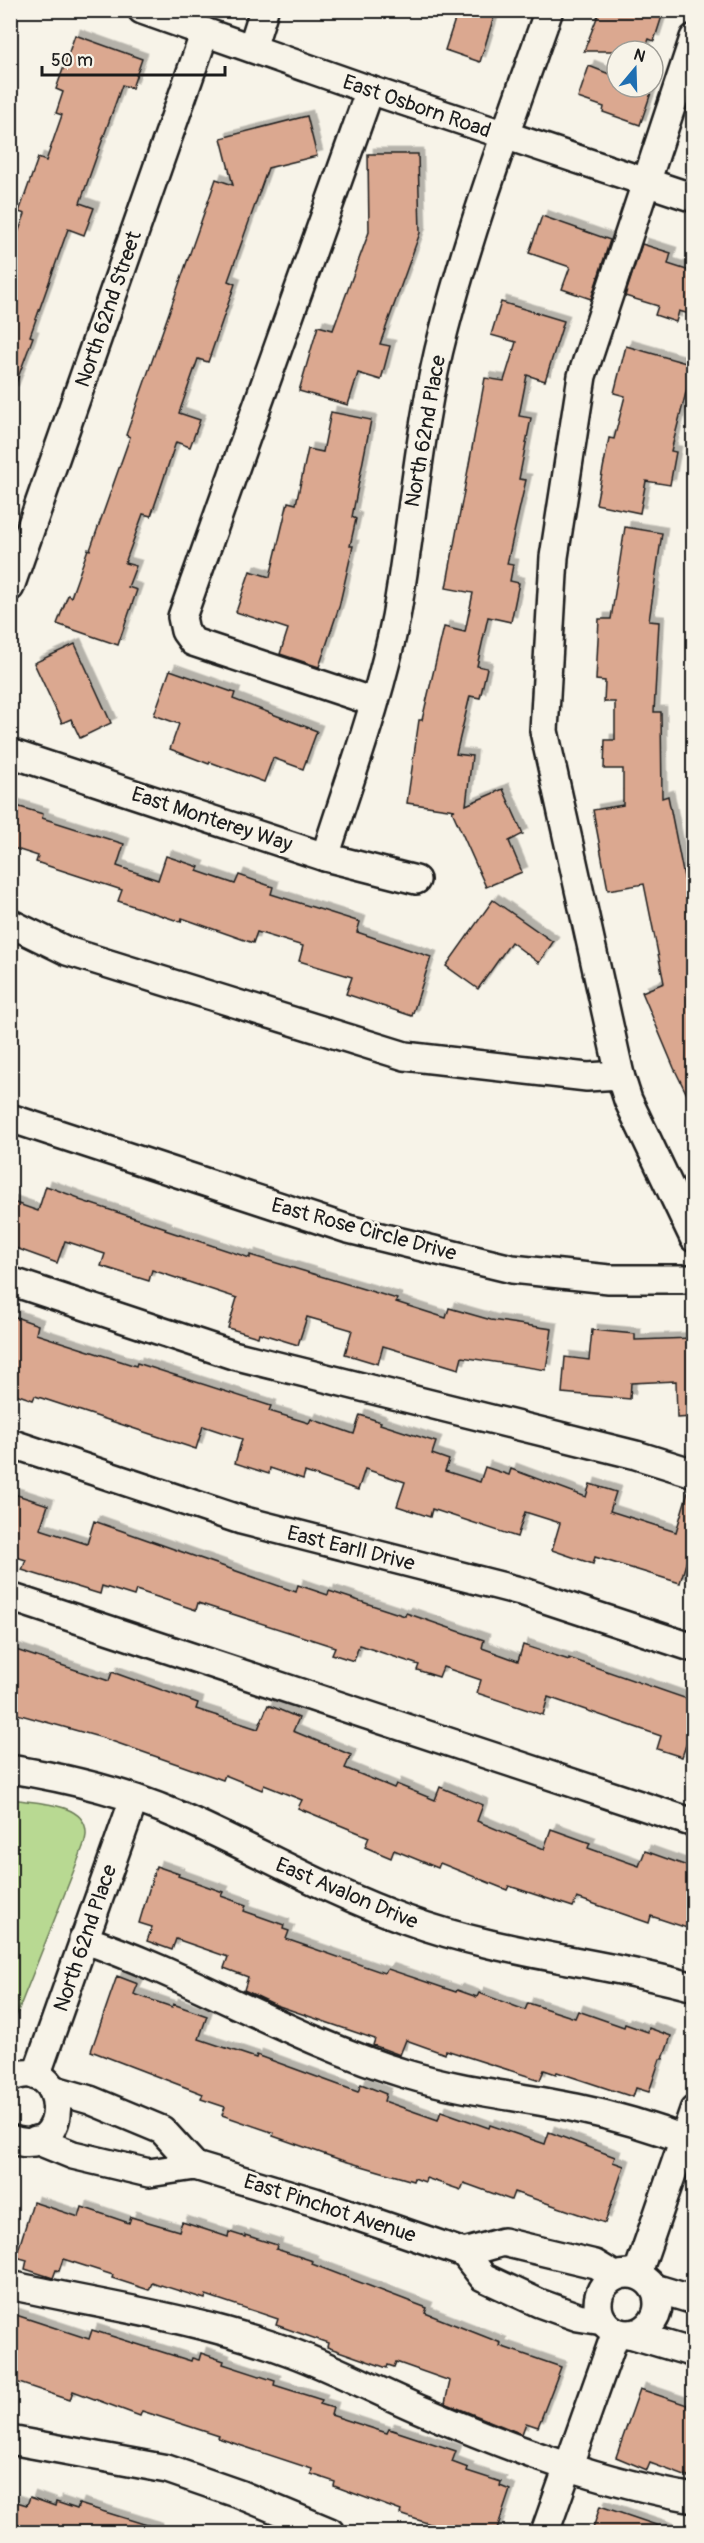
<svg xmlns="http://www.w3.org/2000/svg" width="704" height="2543" font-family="Pangolin,sans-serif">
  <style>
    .green { fill: #b8d992; stroke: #6a7a57; stroke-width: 1.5 }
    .building { fill: #dba890; stroke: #1c1c1c; stroke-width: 1.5; filter: url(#shadow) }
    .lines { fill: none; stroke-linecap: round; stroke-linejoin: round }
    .minor-casing { stroke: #1c1c1c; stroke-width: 32 }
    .minor { stroke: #f7f3e8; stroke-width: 27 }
    .labels { text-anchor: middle; stroke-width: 6; stroke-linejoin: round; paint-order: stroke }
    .street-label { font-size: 21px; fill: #1c1c1c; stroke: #f7f3e8 }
  </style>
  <defs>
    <filter id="shadow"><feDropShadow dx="5.5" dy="-5.5" stdDeviation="0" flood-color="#0004"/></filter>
  </defs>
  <rect width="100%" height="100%" fill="#f7f3e8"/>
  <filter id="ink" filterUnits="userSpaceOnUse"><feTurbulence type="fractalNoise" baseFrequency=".0167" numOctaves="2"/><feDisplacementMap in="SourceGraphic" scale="12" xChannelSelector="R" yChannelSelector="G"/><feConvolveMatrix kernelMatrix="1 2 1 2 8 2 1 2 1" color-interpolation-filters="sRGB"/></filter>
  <g filter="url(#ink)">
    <path class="green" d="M11 1799C34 1803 85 1802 86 1832 87 1839 82 1849 80 1855L11 2029Z"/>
    <g class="building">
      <path d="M458 10H496L480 62 445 50Z"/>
      <path d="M600 10H664L654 41 649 39 644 51H584Z"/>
      <path d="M75 35 142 59 132 88 122 85 80 203 94 208 84 235 68 229 30 336 33 337 13 391H10V255L25 214 19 212 38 158 46 161 62 115 56 113 63 92 56 89Z"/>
      <path d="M589 66 617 77V87H645L652 90 640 125 603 112 604 107 578 98Z"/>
      <path d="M307 116 317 156 268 168 228 281 235 284 208 362 198 359 179 413 200 420 190 447 176 442 151 516 143 514 125 563 136 566 128 587 137 590 118 645 57 624 68 595 71 597 88 549 90 550 130 437 126 435 216 179 233 185 221 138Z"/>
      <path d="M368 154H418L420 233 380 344 390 346 381 380 358 373 348 405 299 391 318 326 333 330 369 232Z"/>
      <path d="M542 216 610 240 591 299 562 289 570 267 529 253Z"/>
      <path d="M642 244 671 253 668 264 693 272V315L679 311 676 322 655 315 658 306 625 296Z"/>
      <path d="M501 302 564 321 545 381 527 375 519 416 531 418 519 479 526 480 507 564 513 565 510 581 519 583 511 622 488 617 477 666 487 668 480 698 470 696 456 754 472 756 466 805 503 789 523 834 509 841 522 872 486 887 452 811 455 810 407 803 419 720H422L444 627 465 632 473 593 446 588 485 378 504 381 516 342 491 335Z"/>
      <path d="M626 346 693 365 671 451 676 452 670 485 646 481 640 513 596 504 609 438 614 439 625 396 614 393Z"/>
      <path d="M331 412 371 420 352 517 356 519 350 546H353L339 607 319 667 280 654 288 629 236 612 250 571 270 577 288 502 296 504 308 449 323 452Z"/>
      <path d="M625 527 662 533 649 621 659 622 654 712H661L662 798 668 796 693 923V1107L674 1068 642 992 664 983 644 884 608 890 593 810 623 805V769H604L605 740H615V702H604L605 681 596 680 599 619H611Z"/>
      <path d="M75 644 111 723 80 738 71 719 62 723 34 663Z"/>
      <path d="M170 670 235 693 233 699 317 731 303 769 273 758 264 782 210 762 209 764 170 749 179 724 154 715Z"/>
      <path d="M10 804 43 814 42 818 124 844 117 866 158 880 166 856 199 867 197 871 235 884 239 875 273 887 271 894 360 922 357 932 431 957 412 1016 346 994 352 977 299 961 303 946 257 932 253 943 182 918 181 922 118 901 122 890 36 862 38 856 10 847Z"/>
      <path d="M493 900 553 942 539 963 511 942 478 989 446 966Z"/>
      <path d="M46 1186 79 1198V1200L166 1228 165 1230 250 1258V1255L397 1299 396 1302 446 1318 449 1308 491 1320 552 1329 546 1370 462 1357 459 1369 383 1346 378 1364 345 1354 352 1330 307 1317 298 1345 259 1333 258 1337 228 1328 237 1298 152 1270 149 1281 101 1266 105 1254 65 1241 57 1263 10 1246V1201L38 1211Z"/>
      <path d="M10 1315 38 1325 36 1334 136 1366 137 1363 271 1406 269 1411 309 1423 311 1419 354 1434 360 1415 381 1422 380 1424 436 1442 432 1454 449 1460 445 1471 480 1482 485 1467 509 1475 511 1469 586 1497 590 1484 616 1492 610 1511 676 1532 688 1491 693 1492V1540L680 1583 595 1557 593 1564 552 1550 560 1523 525 1512 517 1537 432 1509 430 1517 397 1506 405 1482 365 1469 358 1490 305 1472 303 1479 270 1468 269 1474 235 1463 242 1439 203 1426 196 1449 35 1396 33 1400 10 1392Z"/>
      <path d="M592 1330 635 1334V1340L693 1338V1417L677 1418 676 1381 631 1383 630 1399 562 1393 565 1357 589 1360Z"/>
      <path d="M14 1494 48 1505 40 1529 87 1544 94 1521 296 1592 298 1585 328 1595 329 1591 405 1616 406 1613 484 1640 482 1648 518 1661 523 1645 569 1660V1658L693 1701V1744L687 1742 682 1757 657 1749 661 1736 548 1697 543 1715 477 1693 481 1680 443 1667 439 1677 417 1670 419 1665 359 1645 354 1661 332 1654 335 1647 198 1603 196 1610 136 1590 134 1596 102 1586 100 1594 22 1570 26 1560 10 1555V1506Z"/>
      <path d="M10 1648 109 1681 112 1672 198 1703 196 1709 258 1729 268 1705 299 1718 293 1731 351 1755 345 1768 394 1788 396 1784 435 1800 440 1787 483 1805 477 1821 544 1849 551 1829 590 1843 588 1848 639 1866 645 1851 693 1868V1930L651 1916 649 1923 577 1898 573 1907 509 1886 507 1890 440 1863 438 1868 394 1850 391 1858 365 1847 369 1837 298 1808 302 1800 264 1785 262 1790 225 1775 223 1780 103 1738 10 1712Z"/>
      <path d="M156 1866 179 1874 178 1876 223 1892 221 1896 246 1905 244 1911 284 1925 283 1929 289 1931 286 1939 384 1973 388 1969 456 1992 457 1990 477 1997 479 1993 525 2010 528 2003 575 2018 578 2011 624 2027 625 2024 648 2032 649 2028 671 2036 663 2059H660L649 2092 636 2088 633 2097 557 2072 556 2074 544 2070 540 2080 446 2050 445 2054 406 2040 400 2055 373 2045 375 2039 276 2005 244 1990 248 1977 224 1968 228 1957 176 1939 172 1950 147 1941 152 1927 139 1923Z"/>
      <path d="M117 1976 138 1984 134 1994 172 2007 173 2004 207 2016 199 2039 256 2058 257 2055 358 2092 361 2084 386 2094 384 2101 438 2120 441 2111 489 2128 490 2125 545 2144 549 2132 615 2157 613 2162 624 2166 605 2223 514 2192 511 2200 464 2183 461 2190 426 2178 425 2182 414 2178 413 2181 341 2160 273 2136 274 2133 222 2115 225 2107 201 2099 203 2094 91 2051Z"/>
      <path d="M33 2202 79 2217 82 2207 129 2223 131 2217 179 2231 182 2222 228 2237 229 2232 245 2237V2235L277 2245 276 2249 313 2261 312 2264 427 2308 425 2313 501 2343 500 2346 561 2367 538 2427 526 2423 522 2434 445 2403 450 2381 396 2362 394 2367 388 2365 387 2368 327 2347 328 2343 276 2325 278 2319 206 2295 205 2299 161 2285 160 2286 152 2283 149 2290 112 2278 113 2275 63 2259 59 2271 56 2270 53 2278 25 2269 27 2260 16 2257Z"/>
      <path d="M10 2313 89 2339 92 2330 191 2361 192 2358 199 2360 201 2353 224 2361 223 2364 275 2381 274 2385 322 2400 320 2404 333 2408 331 2415 387 2433 389 2429 456 2451 452 2462 468 2468 467 2471 501 2482 500 2486 510 2490 496 2532H460L430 2524 400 2514 401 2511 334 2486 335 2482 311 2474 312 2469 218 2438 219 2436 142 2411 140 2416 73 2391 70 2400 10 2380Z"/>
      <path d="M640 2389 693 2407V2479L650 2463 647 2470 616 2457Z"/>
      <path d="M30 2497 55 2506 56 2502 77 2509 79 2504 157 2528V2532H10V2500L27 2505Z"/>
      <path d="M600 2506 668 2529V2532H592Z"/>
    </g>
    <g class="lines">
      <g class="minor-casing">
        <g id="minor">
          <path d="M142 10 370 90 694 198"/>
          <path d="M694 38 582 376 554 557 544 731 620 1075 628 1100 694 1238"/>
          <path d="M252 48 264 10"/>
          <path d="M370 90 182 617 185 631 193 642 374 702"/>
          <path d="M10 587 205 32"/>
          <path d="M10 753 325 857 416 880"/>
          <path d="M325 857C350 778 380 698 396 617 413 521 419 424 444 330 472 222 512 116 549 10"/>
          <path d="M10 923 67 951 405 1056 587 1077 620 1075"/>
          <path d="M10 1118 348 1229 512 1269 609 1279H694"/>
          <path d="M10 1281 233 1355 636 1455 694 1473"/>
          <path d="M10 1443 241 1520 524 1592 694 1648"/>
          <path d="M10 1597 694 1823"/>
          <path d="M10 1769C67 1778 128 1793 180 1816 257 1850 328 1892 407 1920 500 1954 599 1961 694 1987"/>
          <path d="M83 1939C194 1977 294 2040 406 2074 462 2091 519 2096 576 2108 616 2116 655 2128 694 2143"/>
          <path d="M36 2076 134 1799"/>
          <path d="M10 2078C69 2051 75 2163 10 2139"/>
          <path d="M52 2089 90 2100 162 2130 195 2166"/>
          <path d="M36 2140 73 2155 149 2173 195 2166 315 2202 464 2253 483 2277 539 2303 578 2317 603 2321"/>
          <path d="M464 2253 503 2242 595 2264 615 2276"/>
          <circle cx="628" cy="2304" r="30"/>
          <path d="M637 2275 694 2110"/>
          <path d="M10 2285C105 2306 202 2319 293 2353 338 2370 381 2393 426 2412 512 2449 601 2482 694 2498"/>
          <path d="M654 2288 694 2300"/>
          <path d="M630 2334 694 2353"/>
          <path d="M10 2440 167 2469 239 2494 330 2532"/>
          <path d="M545 2532 616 2332"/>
        </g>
      </g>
      <use href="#minor" class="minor"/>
    </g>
  </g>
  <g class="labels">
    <g class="street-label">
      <text transform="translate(417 106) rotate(19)" y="7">East Osborn Road</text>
      <text transform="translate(108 309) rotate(-71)" y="7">North 62nd Street</text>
      <text transform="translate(425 431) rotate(-80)" y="7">North 62nd Place</text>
      <text transform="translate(212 819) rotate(18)" y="7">East Monterey Way</text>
      <text transform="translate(364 1229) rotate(15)" y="7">East Rose Circle Drive</text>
      <text transform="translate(351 1548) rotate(14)" y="7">East Earll Drive</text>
      <text transform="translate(347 1893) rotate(23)" y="7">East Avalon Drive</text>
      <text transform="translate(85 1938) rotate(-71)" y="7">North 62nd Place</text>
      <text transform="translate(330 2208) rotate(18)" y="7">East Pinchot Avenue</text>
    </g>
  </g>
  <rect width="704" height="2543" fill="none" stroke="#f7f3e8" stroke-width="36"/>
  <rect x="18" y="18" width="668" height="2507" fill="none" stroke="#1c1c1c" stroke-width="2" filter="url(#ink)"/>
  <g transform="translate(635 69) rotate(19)"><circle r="28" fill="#f7f3e8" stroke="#9f9d96" stroke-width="1.5"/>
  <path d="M0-4.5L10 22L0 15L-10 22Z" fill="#1f6fb2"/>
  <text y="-9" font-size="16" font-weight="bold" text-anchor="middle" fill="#1c1c1c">N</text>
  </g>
  <path d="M42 66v9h183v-9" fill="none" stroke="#1c1c1c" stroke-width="3"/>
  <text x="51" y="66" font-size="18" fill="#1c1c1c" stroke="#f7f3e8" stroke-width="4.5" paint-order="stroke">50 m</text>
</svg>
